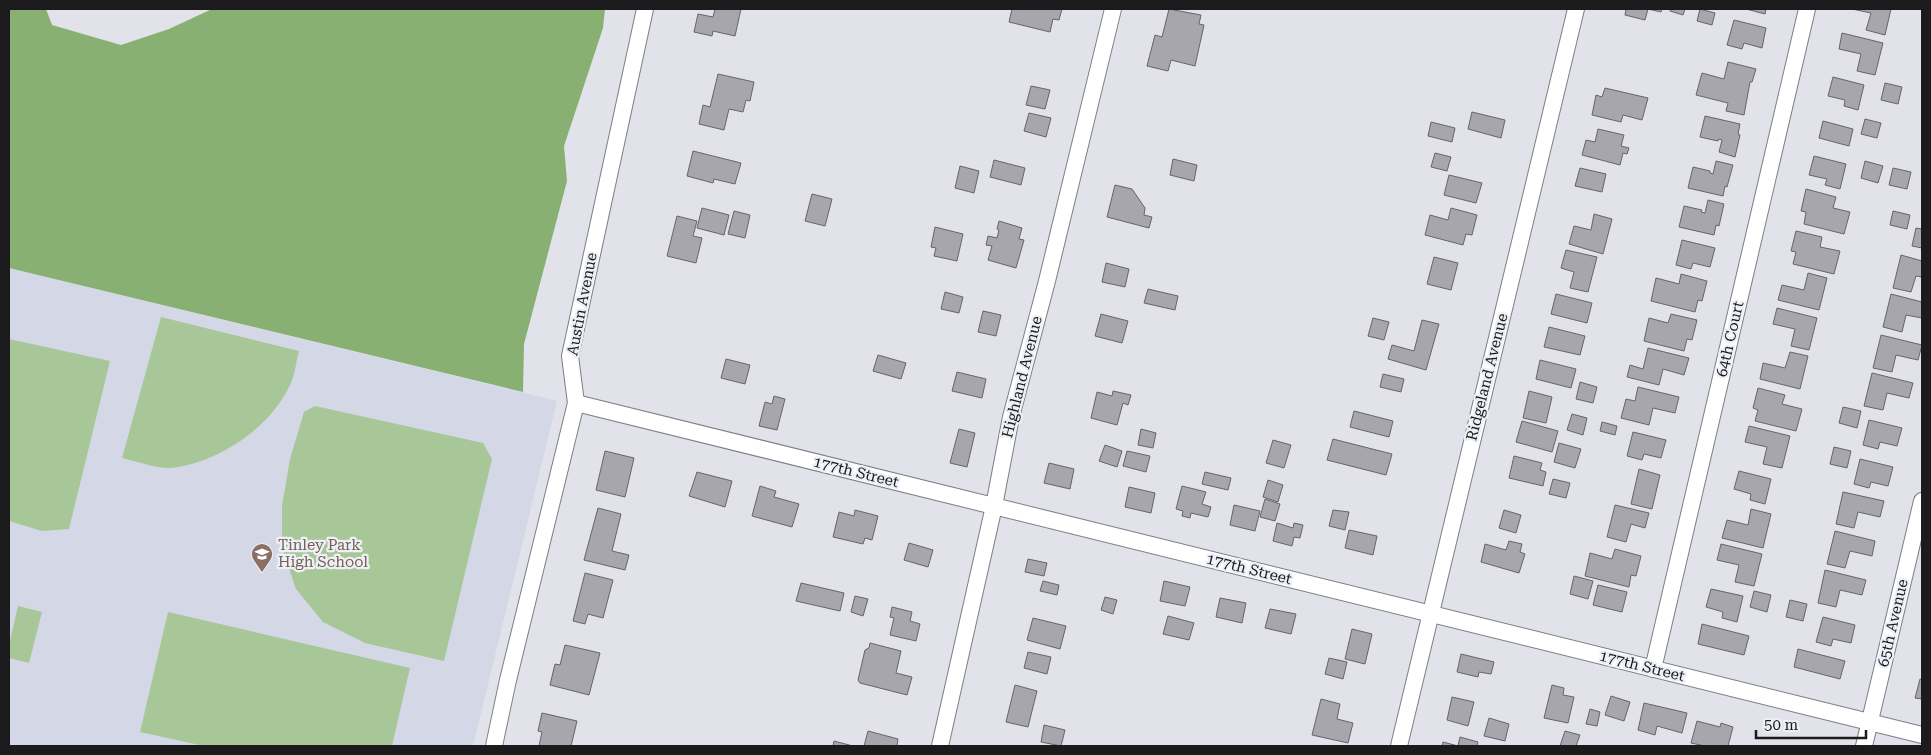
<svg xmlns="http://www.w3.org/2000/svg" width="1931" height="755" font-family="'Roboto Serif',serif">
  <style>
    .built { fill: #d4d7e6 }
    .green { fill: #a7c798 }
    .forest { fill: #87b072 }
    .building { fill: #a8a6ad; stroke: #66646a }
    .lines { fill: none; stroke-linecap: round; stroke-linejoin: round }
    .minor-casing { stroke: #7d7e85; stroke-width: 18 }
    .minor { stroke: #fff; stroke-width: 16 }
    .labels { text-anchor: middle; stroke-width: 4.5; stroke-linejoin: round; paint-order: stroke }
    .street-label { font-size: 15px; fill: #1b1b1e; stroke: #eef0f7 }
    .education-label { font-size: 15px; fill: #785e54; stroke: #eef0f7; text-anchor: start }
  </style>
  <rect width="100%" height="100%" fill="#e1e2ea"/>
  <path class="built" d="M9 268 557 401 473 746H9Z"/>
  <g class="green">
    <path d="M161 317 299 351C296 362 295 375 290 385 270 428 218 463 171 468 160 469 134 461 122 458Z"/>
    <path d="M9 339 110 361 69 529 42 531 9 521Z"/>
    <path d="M315 406 483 443 492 459 444 661 365 643 323 622 296 589 282 548V506L290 459 304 412Z"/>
    <path d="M18 606 42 612 29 663 9 658V645Z"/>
    <path d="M168 612 410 668 392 746H204L140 732Z"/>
  </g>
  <path class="forest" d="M9 9H46L52 25 121 45 169 29 212 9H605L603 28 564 146 567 181 524 344 523 392 9 268Z"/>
  <g class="building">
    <path d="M715 9H741L735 36 713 31 712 36 694 32 698 14 713 17Z"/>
    <path d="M1012 9H1062L1059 20 1053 19 1050 32 1009 22Z"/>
    <path d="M1169 9 1201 15 1199 24 1204 25 1195 66 1171 60 1168 71 1147 66 1155 35 1162 37Z"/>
    <path d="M1626 9H1662L1661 12 1648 9 1645 20 1625 15Z"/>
    <path d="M1670 9H1685L1683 15 1670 11Z"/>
    <path d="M1700 9 1715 13 1712 25 1697 21Z"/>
    <path d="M1746 9H1766L1765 14Z"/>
    <path d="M1852 9H1891L1885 35 1866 30 1871 13Z"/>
    <path d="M1734 20 1766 28 1762 48 1744 43 1742 49 1727 45Z"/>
    <path d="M1842 33 1883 43 1875 75 1857 71 1861 54 1839 49Z"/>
    <path d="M1728 62 1756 69 1752 82H1750L1744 115 1726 111 1728 103 1696 95 1702 73 1724 79Z"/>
    <path d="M718 74 754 82 750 101 746 100 743 112 729 109 724 130 699 124 703 105 710 107Z"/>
    <path d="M1833 77 1864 85 1858 110 1844 106 1845 100 1828 96Z"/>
    <path d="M1885 83 1902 87 1898 104 1881 100Z"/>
    <path d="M1031 86 1050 90 1045 109 1026 105Z"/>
    <path d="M1605 88 1648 98 1642 120 1623 115 1621 122 1592 115 1596 95 1602 97Z"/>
    <path d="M1472 112 1505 120 1501 138 1468 129Z"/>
    <path d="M1029 113 1051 118 1046 137 1024 131Z"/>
    <path d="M1705 116 1740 124 1738 134 1740 135 1735 157 1719 152 1722 140 1719 139 1718 141 1700 137Z"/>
    <path d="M1865 119 1881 123 1877 138 1861 134Z"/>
    <path d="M1823 121 1853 129 1849 146 1819 138Z"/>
    <path d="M1431 122 1455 128 1452 142 1428 136Z"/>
    <path d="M1598 129 1624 135 1621 146 1629 148 1627 154 1623 153 1620 165 1582 155 1586 140 1595 142Z"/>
    <path d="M693 151 741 163 735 184 714 179 713 183 687 176Z"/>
    <path d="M1435 153 1451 157 1447 171 1431 167Z"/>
    <path d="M1814 156 1846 164 1840 189 1825 185 1827 179 1809 175Z"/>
    <path d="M1173 159 1197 165 1194 181 1170 175Z"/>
    <path d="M994 160 1025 168 1021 185 990 177Z"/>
    <path d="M1716 161 1733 165 1727 187 1725 186 1723 196 1688 188 1693 167 1710 171V173L1713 174Z"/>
    <path d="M1865 161 1883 166 1878 183 1861 178Z"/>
    <path d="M960 166 979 171 974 193 955 188Z"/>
    <path d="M1580 168 1606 174 1602 192 1575 186Z"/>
    <path d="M1893 168 1911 172 1907 189 1889 185Z"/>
    <path d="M1449 175 1482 183 1476 203 1444 195Z"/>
    <path d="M1115 185 1132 189 1145 208 1144 215 1152 217 1149 228 1107 217Z"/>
    <path d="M1806 189 1836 197 1833 208 1850 212 1844 234 1804 224 1806 212 1801 211Z"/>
    <path d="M812 194 832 199 825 226 805 221Z"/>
    <path d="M1708 200 1724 204 1719 226 1716 225 1714 235 1679 227 1684 206 1702 210 1701 212 1705 213Z"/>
    <path d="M702 208 729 215 724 235 697 228Z"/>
    <path d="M1451 208 1477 215 1472 235 1466 234 1463 245 1425 235 1430 215 1448 220Z"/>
    <path d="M734 211 750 215 745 238 728 234Z"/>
    <path d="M1893 211 1910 215 1907 229 1890 225Z"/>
    <path d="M1594 214 1612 219 1603 254 1569 244 1574 226 1591 230Z"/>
    <path d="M677 216 697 221 693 236 702 238 696 263 667 256Z"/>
    <path d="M999 221 1022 228 1019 239 1024 240 1016 268 988 260 992 246 986 245 988 236 997 238 999 230 997 229Z"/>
    <path d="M935 227 963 234 957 261 934 256 936 248 931 247Z"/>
    <path d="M1916 228 1922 229V248L1912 246Z"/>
    <path d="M1796 231 1822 237 1820 247 1840 251 1834 274 1793 264 1796 252 1791 251Z"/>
    <path d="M1682 240 1715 248 1710 267 1693 263 1691 269 1676 265Z"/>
    <path d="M1566 250 1597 257 1588 292 1570 288 1574 272 1561 268Z"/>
    <path d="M1901 255 1922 261V277L1916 276 1911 292 1893 288Z"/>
    <path d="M1434 257 1458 263 1451 290 1427 284Z"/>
    <path d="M1106 263 1129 269 1125 287 1102 282Z"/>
    <path d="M1808 273 1827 278 1819 310 1778 300 1782 285 1804 290Z"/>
    <path d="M1681 274 1707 281 1702 301 1698 300 1695 312 1651 301 1656 278 1679 284Z"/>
    <path d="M1148 289 1178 296 1175 310 1144 303Z"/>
    <path d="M945 292 963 297 959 313 941 309Z"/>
    <path d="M1556 294 1592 303 1587 323 1551 314Z"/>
    <path d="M1891 294 1922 302V318L1906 315 1902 332 1883 327Z"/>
    <path d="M1777 308 1817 318 1809 350 1791 346 1795 329 1773 324Z"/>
    <path d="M983 311 1001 315 996 336 978 332Z"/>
    <path d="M1101 314 1128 321 1122 343 1095 336Z"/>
    <path d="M1671 314 1697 320 1692 340 1687 339 1684 351 1644 341 1649 318 1668 323Z"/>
    <path d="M1373 318 1389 322 1384 340 1368 336Z"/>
    <path d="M1422 320 1439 324 1426 370 1388 359 1392 345 1414 351Z"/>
    <path d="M1549 327 1585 336 1580 355 1544 347Z"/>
    <path d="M1881 335 1922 345 1918 360 1896 355 1892 372 1873 368Z"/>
    <path d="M1648 348 1689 358 1684 375 1663 369 1659 385 1627 377 1630 365 1643 369Z"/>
    <path d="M1790 352 1808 356 1800 389 1760 379 1763 363 1785 368Z"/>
    <path d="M878 355 906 363 901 379 873 371Z"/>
    <path d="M726 359 750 365 745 384 721 378Z"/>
    <path d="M1540 360 1576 369 1571 388 1536 379Z"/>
    <path d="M957 372 986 379 982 398 952 391Z"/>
    <path d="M1872 373 1913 383 1909 398 1887 393 1883 410 1864 406Z"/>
    <path d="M1383 374 1404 379 1401 392 1380 387Z"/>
    <path d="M1580 382 1597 387 1593 403 1576 399Z"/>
    <path d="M1638 387 1679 397 1675 413 1653 408 1649 425 1621 418 1626 399 1635 401Z"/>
    <path d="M1758 388 1785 395 1782 404 1802 409 1796 431 1755 421 1758 410 1753 408Z"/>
    <path d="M1113 391 1131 395 1128 405 1123 403 1117 425 1091 418 1097 392 1112 396Z"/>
    <path d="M1529 391 1552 397 1546 423 1523 418Z"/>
    <path d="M774 396 785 399 777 430 759 426 765 402 772 404Z"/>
    <path d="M1843 407 1861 411 1857 428 1839 423Z"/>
    <path d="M1354 411 1393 421 1389 437 1350 427Z"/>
    <path d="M1572 414 1587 418 1583 435 1567 430Z"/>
    <path d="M1869 420 1902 428 1897 446 1880 442 1878 449 1863 445Z"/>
    <path d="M1522 421 1558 431 1552 452 1516 442Z"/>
    <path d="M1602 422 1617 426 1615 435 1600 431Z"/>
    <path d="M1749 426 1790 436 1782 468 1763 464 1767 447 1745 442Z"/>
    <path d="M959 429 975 433 967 467 950 463Z"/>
    <path d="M1141 429 1156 433 1153 448 1138 445Z"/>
    <path d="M1633 432 1666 440 1661 458 1644 454 1642 460 1627 456Z"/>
    <path d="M1333 439 1392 454 1386 475 1327 460Z"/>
    <path d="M1273 440 1291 445 1284 468 1266 463Z"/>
    <path d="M1559 443 1581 449 1575 468 1554 462Z"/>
    <path d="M1105 445 1122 451 1117 467 1099 461Z"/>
    <path d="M1834 447 1851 451 1847 468 1830 464Z"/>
    <path d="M605 451 634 458 625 497 596 490Z"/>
    <path d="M1127 451 1150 456 1146 472 1123 466Z"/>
    <path d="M1514 456 1542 463 1540 470 1546 472 1543 486 1509 478Z"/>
    <path d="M1860 459 1893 467 1888 486 1871 482 1869 488 1854 484Z"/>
    <path d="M1049 463 1074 469 1070 489 1044 483Z"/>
    <path d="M1639 469 1660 475 1652 509 1631 504Z"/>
    <path d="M1739 471 1771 479 1765 504 1750 500 1751 494 1734 489Z"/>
    <path d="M697 472 732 481 725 507 689 496Z"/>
    <path d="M1205 472 1231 478 1228 490 1202 484Z"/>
    <path d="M1553 479 1570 483 1566 498 1549 494Z"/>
    <path d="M1268 480 1283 485 1278 502 1263 497Z"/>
    <path d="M760 486 776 491 774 497 799 504 792 527 752 516Z"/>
    <path d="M1182 486 1206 492 1202 504 1211 507 1208 517 1191 513 1190 518 1182 516 1183 511 1176 509Z"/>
    <path d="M1129 487 1155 493 1151 513 1125 507Z"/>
    <path d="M1843 492 1884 501 1880 517 1858 512 1854 528 1836 524Z"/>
    <path d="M1265 499 1280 504 1275 521 1260 517Z"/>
    <path d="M1234 505 1260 511 1255 531 1230 525Z"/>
    <path d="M1615 505 1649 513 1645 528 1631 524 1626 542 1607 537Z"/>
    <path d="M598 508 621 514 612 551 629 555 625 570 584 560Z"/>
    <path d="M1751 509 1771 514 1763 548 1722 538 1727 520 1748 525Z"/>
    <path d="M855 510 878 516 872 540 865 538 863 544 833 537 839 512 854 516Z"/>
    <path d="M1333 510 1349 512 1345 530 1329 526Z"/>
    <path d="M1504 510 1521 515 1516 533 1499 528Z"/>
    <path d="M1277 523 1293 528 1294 523 1303 525 1300 538 1294 537 1292 546 1273 541Z"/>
    <path d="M1349 530 1377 536 1373 555 1345 548Z"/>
    <path d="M1835 531 1875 541 1872 556 1850 551 1845 568 1827 564Z"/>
    <path d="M1509 541 1522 544 1520 552 1525 554 1519 573 1481 562 1485 544 1506 550Z"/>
    <path d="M909 543 933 550 928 567 904 560Z"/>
    <path d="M1721 544 1762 554 1754 586 1735 582 1739 565 1717 560Z"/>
    <path d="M1615 549 1641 556 1636 576 1631 575 1629 587 1585 576 1590 553 1612 559Z"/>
    <path d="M1028 559 1047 563 1044 576 1025 572Z"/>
    <path d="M1825 570 1866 580 1862 595 1840 590 1836 607 1818 603Z"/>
    <path d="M585 573 613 580 603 618 588 614 585 624 573 621Z"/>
    <path d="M1574 576 1593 581 1588 599 1570 594Z"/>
    <path d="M1043 581 1059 585 1057 595 1040 591Z"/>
    <path d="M1164 581 1190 587 1185 606 1160 601Z"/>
    <path d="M801 583 844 593 840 611 796 601Z"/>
    <path d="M1598 585 1627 592 1622 612 1593 605Z"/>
    <path d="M1711 589 1743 596 1737 622 1722 618 1723 612 1706 607Z"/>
    <path d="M1754 591 1771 595 1767 612 1750 607Z"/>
    <path d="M855 596 868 599 863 616 851 612Z"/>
    <path d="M1105 597 1117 600 1113 614 1101 610Z"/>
    <path d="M1220 598 1246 603 1242 623 1216 617Z"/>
    <path d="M1790 600 1807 604 1803 621 1786 617Z"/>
    <path d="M892 607 912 612 910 621 920 624 916 641 890 635 894 618 890 617Z"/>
    <path d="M1270 609 1296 614 1291 634 1265 628Z"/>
    <path d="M1168 616 1194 623 1189 640 1163 634Z"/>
    <path d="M1823 617 1855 625 1851 643 1833 639 1831 646 1816 642Z"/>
    <path d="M1033 618 1066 626 1060 649 1027 640Z"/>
    <path d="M1702 624 1749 636 1744 655 1698 644Z"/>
    <path d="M1352 629 1372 634 1365 664 1345 659Z"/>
    <path d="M870 643 901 651 896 673 912 677 907 695 860 683 858 680 865 650 869 648Z"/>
    <path d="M565 645 600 653 589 695 550 685 555 664 560 665Z"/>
    <path d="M1798 649 1845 661 1840 679 1794 667Z"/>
    <path d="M1028 652 1051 657 1047 674 1024 668Z"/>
    <path d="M1461 654 1494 662 1491 674 1479 672 1478 677 1457 672Z"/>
    <path d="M1329 658 1347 662 1343 679 1325 674Z"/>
    <path d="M1920 679 1922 680V699L1915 698Z"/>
    <path d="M1015 685 1037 691 1028 727 1006 722Z"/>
    <path d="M1552 685 1564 688 1563 695 1574 697 1568 723 1544 718Z"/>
    <path d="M1611 696 1630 702 1624 721 1605 715Z"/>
    <path d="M1452 697 1474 702 1468 726 1447 720Z"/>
    <path d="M1321 699 1340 704 1337 719 1353 723 1348 743 1312 735Z"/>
    <path d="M1644 703 1687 713 1682 733 1657 726 1655 735 1638 730Z"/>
    <path d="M1590 709 1600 712 1597 726 1586 724Z"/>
    <path d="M542 713 577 721 571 746H539L542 732 538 731Z"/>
    <path d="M1489 718 1509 724 1505 741 1484 736Z"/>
    <path d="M1697 721 1720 727 1721 723 1733 727 1728 746H1705L1691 743Z"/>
    <path d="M1044 725 1065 730 1061 746 1041 742Z"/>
    <path d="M868 731 898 739 897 746H864Z"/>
    <path d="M1565 731 1580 735 1576 746H1560Z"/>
    <path d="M1460 737 1478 742 1477 746H1442L1443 742 1458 746Z"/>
    <path d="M834 741 853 746H833Z"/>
  </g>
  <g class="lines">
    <g class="minor-casing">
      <g id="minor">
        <path d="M576 403 1922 735"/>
        <path d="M1653 669 1807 9"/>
        <path d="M494 746 508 680 576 403 570 356 645 9"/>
        <path d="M940 746 994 506 1011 417 1047 281 1113 9"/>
        <path d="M1399 746 1576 9"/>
        <path d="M1864 746 1922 501"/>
      </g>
    </g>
    <use href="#minor" class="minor"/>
  </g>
  <defs>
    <g id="school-pin" transform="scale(1.125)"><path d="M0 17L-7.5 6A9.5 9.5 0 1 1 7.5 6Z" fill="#8d6e63" stroke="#eef0f7"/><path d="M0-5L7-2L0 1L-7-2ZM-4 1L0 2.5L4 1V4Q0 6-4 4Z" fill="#fff"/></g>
  </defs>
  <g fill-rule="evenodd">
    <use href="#school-pin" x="262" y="554"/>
  </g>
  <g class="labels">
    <g class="street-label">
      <text transform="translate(582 304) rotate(-79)" y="5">Austin Avenue</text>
      <text transform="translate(1730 339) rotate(-77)" y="5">64th Court</text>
      <text transform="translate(1022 377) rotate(-76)" y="5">Highland Avenue</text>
      <text transform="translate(1487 377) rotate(-76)" y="5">Ridgeland Avenue</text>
      <text transform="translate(856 472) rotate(14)" y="5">177th Street</text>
      <text transform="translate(1249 569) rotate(14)" y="5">177th Street</text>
      <text transform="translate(1893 623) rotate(-77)" y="5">65th Avenue</text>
      <text transform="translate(1642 666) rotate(14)" y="5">177th Street</text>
    </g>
    <g class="education-label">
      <text x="278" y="550">Tinley Park<tspan x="278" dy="17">High School</tspan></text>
    </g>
  </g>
  <rect width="1931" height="755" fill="none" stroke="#1b1b1e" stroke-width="20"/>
  <path d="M1756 730v8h110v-8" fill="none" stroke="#1b1b1e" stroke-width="2.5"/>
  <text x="1764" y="730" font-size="15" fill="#1b1b1e" stroke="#eef0f7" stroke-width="4" paint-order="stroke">50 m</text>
</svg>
